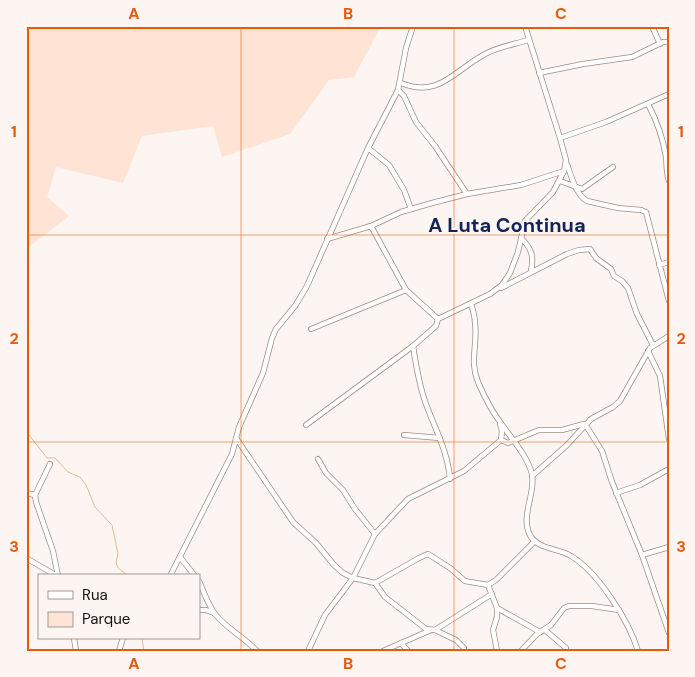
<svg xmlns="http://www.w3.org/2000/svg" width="695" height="677" font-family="'DM Sans',sans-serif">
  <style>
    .green { fill: #ffe3d4 }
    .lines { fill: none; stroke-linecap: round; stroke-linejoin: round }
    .stream { stroke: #e8b79d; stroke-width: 1 }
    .minor-casing { stroke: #9e8d84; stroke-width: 6 }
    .minor { stroke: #fff; stroke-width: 4.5 }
    .grid { fill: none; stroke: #e8590c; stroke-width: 1; stroke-opacity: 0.55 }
    .labels { text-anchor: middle; stroke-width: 4; stroke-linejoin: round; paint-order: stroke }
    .district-label { font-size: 20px; font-weight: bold; fill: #13245a; stroke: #fcf5f1 }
    .neatline { fill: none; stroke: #e8590c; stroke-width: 2 }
    .grid-label { font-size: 16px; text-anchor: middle; font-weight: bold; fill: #e8590c }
  </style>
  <rect width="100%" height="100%" fill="#fcf5f1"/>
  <path class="green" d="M26 26H381L354 77 329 80 290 134 222 157 213 126 142 136 123 183 56 167 47 197 69 216 26 249Z"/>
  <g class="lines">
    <g class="stream">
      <path d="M26 375 28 377 26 391"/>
      <path d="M26 431 47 458H55L68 472 80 477 86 485 95 507 112 525 118 554 116 562 118 568 128 576"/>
      <path d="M142 638 144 651"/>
    </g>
    <g class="minor-casing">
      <g id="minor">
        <path d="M652 26 660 44"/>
        <path d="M539 73 583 64 632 57 663 42H669"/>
        <path d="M401 83C440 99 455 69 487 53 499 47 515 44 528 40"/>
        <path d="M398 90 404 96 416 122 435 146 467 194"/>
        <path d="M648 104C657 121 663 138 666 157 667 166 666 172 669 181"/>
        <path d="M560 138 606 122 669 94"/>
        <path d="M368 148 389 165 404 190 411 209"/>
        <path d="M566 162C571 174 575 194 587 201L618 208 641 210 646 212 669 301"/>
        <path d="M560 181 582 189 613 167"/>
        <path d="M371 226 406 290 438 319 490 294 502 285 510 273 518 252 525 221 553 192 564 171 566 160 560 138 525 26"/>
        <path d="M327 239 371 226 401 212 432 203 467 194 521 185 564 171"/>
        <path d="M522 239C532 249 534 257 531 271"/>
        <path d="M659 265 669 262"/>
        <path d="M501 288 567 254 579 250 590 249 596 258 611 269 614 276 622 281 628 288 637 314 653 345"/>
        <path d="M471 304C473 310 475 317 475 323 478 345 469 360 478 382 484 396 492 411 500 422 511 438 527 455 532 474 536 495 519 517 531 537 540 550 559 548 571 556 598 572 629 621 638 651"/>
        <path d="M311 329 406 290"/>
        <path d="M413 346C416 366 419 385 426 404 435 429 448 452 450 479"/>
        <path d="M648 351 660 376 669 439"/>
        <path d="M585 424 602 451 612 482 642 555 669 633"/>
        <path d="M306 425 413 346 436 326 438 319"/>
        <path d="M404 435 440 438"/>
        <path d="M236 438 293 522 316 543 334 565 343 573 353 578 375 583 419 558 428 554 450 568 465 581 488 585 496 580 535 541"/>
        <path d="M501 440 508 443 539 430H562L584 424"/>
        <path d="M318 459 326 473 343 490 355 509 375 534"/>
        <path d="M532 476 566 446 591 419 613 407 620 401 650 348 669 336"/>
        <path d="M26 493 35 495"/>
        <path d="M616 493 640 485 669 469"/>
        <path d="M35 495 36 502 53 551 58 576"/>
        <path d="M35 495 50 464"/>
        <path d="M642 555 669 547"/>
        <path d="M180 557 195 576"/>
        <path d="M26 558 57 576"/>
        <path d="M170 576 232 454 239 427 263 373 272 338 276 329 295 306 307 286 368 148 398 90 406 48 413 26"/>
        <path d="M199 581C204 592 208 605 215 614 227 629 244 637 257 651"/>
        <path d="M375 583 385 597 426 629 435 630 456 640 464 648"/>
        <path d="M488 585 497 608V617L493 630 497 651"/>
        <path d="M497 608 540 632"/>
        <path d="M199 610H206L214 613"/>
        <path d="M435 630 492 594"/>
        <path d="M545 630 566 648"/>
        <path d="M74 638 76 651"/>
        <path d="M401 643 408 651"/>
        <path d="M119 651 123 638"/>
        <path d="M308 651 325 615 353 578 375 534 408 499 464 471 501 440 502 431 500 424"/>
        <path d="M383 651 431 630"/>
        <path d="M521 651 537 634 551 625 564 608 569 606H592L619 610"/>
      </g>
    </g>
    <use href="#minor" class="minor"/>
  </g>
  <path class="grid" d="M241 26V651M454 26V651M26 235H669M26 442H669"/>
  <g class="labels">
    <g class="district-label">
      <text x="507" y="232">A Luta Continua</text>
    </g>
  </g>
  <rect width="695" height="677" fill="none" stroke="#fcf5f1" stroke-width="55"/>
  <rect x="38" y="574" width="162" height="65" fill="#fcf5f1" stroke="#a09996"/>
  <rect x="48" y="591" width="25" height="8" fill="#ffffff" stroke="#a09996"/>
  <text x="82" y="600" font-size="15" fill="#17100d">Rua</text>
  <rect x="48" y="612" width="25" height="15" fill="#ffe3d4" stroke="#a09996"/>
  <text x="82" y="624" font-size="15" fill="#17100d">Parque</text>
  <rect x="28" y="28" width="640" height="622" class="neatline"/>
  <g class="grid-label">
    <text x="134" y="19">A</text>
    <text x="348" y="19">B</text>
    <text x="561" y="19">C</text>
    <text x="14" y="137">1</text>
    <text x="681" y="137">1</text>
    <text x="14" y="344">2</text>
    <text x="681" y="344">2</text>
    <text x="14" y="552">3</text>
    <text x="681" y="552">3</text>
    <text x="134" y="669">A</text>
    <text x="348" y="669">B</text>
    <text x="561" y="669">C</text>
  </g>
</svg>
